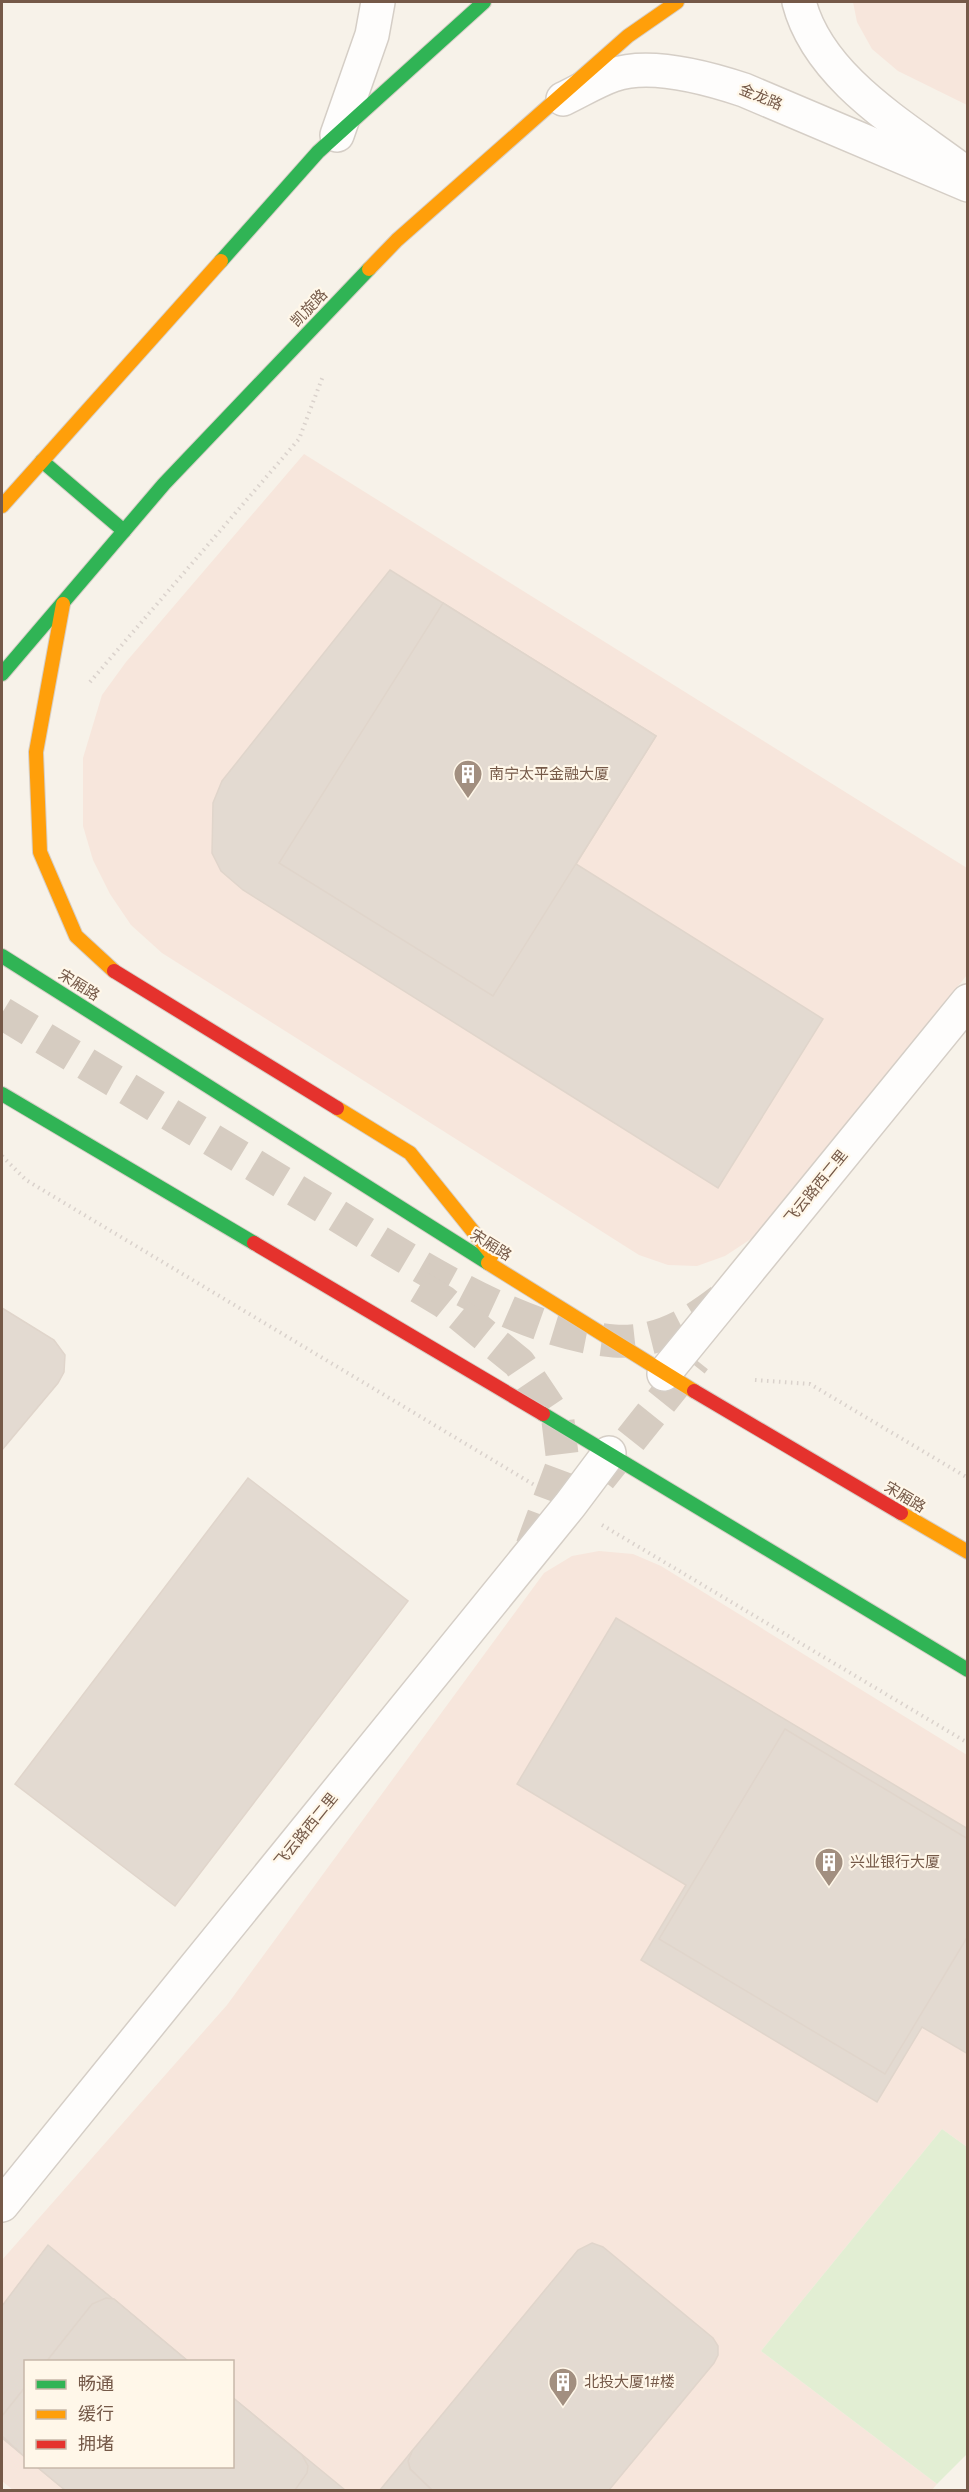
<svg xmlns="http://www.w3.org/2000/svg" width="969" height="2492" font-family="Figtree,'Noto Sans SC',sans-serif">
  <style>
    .commercial { fill: #f7e6dc; fill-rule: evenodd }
    .green { fill: #e2eed3 }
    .building { fill: #e3dad1; stroke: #e0d5cb; stroke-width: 1.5 }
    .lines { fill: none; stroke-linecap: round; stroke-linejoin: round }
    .street-tunnel { stroke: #d6ccc1; stroke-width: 33; stroke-dasharray: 33 16; stroke-linecap: butt }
    .street-casing { stroke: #d5cec6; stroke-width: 36 }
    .fast-casing { stroke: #d6cec6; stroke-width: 16 }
    .slow-casing { stroke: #d6cec6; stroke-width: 16 }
    .jam-casing { stroke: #d6cec6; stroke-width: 16 }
    .path { stroke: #dad2cc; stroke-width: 4; stroke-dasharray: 1.5 4.5; stroke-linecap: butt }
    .street { stroke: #fefdfc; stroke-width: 33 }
    .fast { stroke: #30b455; stroke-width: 14 }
    .slow { stroke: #ff9f0a; stroke-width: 14 }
    .jam { stroke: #e5322d; stroke-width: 14 }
    .labels { text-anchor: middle; stroke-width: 4.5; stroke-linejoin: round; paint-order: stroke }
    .street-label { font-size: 15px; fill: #755948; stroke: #fff7e9 }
    .poi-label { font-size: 15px; fill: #755948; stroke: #fff7e9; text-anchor: start }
  </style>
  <rect width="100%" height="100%" fill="#f7f2e9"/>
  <g class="commercial">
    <path d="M853 2H967V105L898 71 872 49 857 22Z"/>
    <path d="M304 454 967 868V975L757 1235 725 1256 697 1266 668 1265 639 1255 162 953 131 925 110 894 93 860 83 826V758L102 695 126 662Z"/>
    <path d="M599 1551 633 1554 661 1566 967 1755V2147L942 2129 761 2351 937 2484 932 2490H13L2 2481V2260L227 2005 544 1573 572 1556ZM26 2362H232V2466H26Z"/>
  </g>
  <path class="green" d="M942 2129 967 2147 968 2453 937 2484 761 2351Z"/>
  <g class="building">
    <path d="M390 570 656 736 576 864 823 1019 718 1188 243 890 221 871 212 853 213 803 222 781Z"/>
    <path d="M443 603 656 736 493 996 279 863Z"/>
    <path d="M2 1308 54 1340 65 1355 64 1372 58 1383 2 1450Z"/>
    <path d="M248 1478 408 1601 175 1906 15 1784Z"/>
    <path d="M616 1618 968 1829V2054L922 2027 877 2102 641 1960 686 1885 517 1784Z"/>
    <path d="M785 1729 968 1839V1936L885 2074 659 1939Z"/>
    <path d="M592 2243 603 2247 713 2338 718 2346V2355L714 2363 609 2490H432L410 2469 408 2461 412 2451 578 2250Z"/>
    <path d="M48 2245 189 2362H26V2458L2 2438V2306Z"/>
    <path d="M106 2298 114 2299 189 2362H46L92 2304Z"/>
    <path d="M26 2386V2458L2 2436V2416Z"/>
    <path d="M232 2397 345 2490H65L36 2466H232Z"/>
    <path d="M232 2397 302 2455 308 2466 307 2473 295 2490H65L36 2466H232Z"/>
    <path d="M412 2451 408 2461 410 2469 432 2490H380Z"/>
  </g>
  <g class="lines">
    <g class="street-tunnel">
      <path d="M2 1013C103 1074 204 1135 305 1196 394 1249 509 1332 614 1341 656 1344 690 1324 721 1300"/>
      <path d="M419 1287 444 1302 519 1363 558 1421 563 1463 531 1549"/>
      <path d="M600 1478 695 1359"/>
    </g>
    <g class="street-casing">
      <g id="street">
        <path d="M799 2C818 76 898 123 956 166"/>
        <path d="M563 99C580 91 596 81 613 75 650 62 708 78 744 90L968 185"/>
        <path d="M337 135 372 35 378 2"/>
        <path d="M664 1374 968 1001"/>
        <path d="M2 2205 570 1505 609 1453"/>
      </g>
    </g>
    <g class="fast-casing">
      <g id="fast">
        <path d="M221 261 318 152 484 2"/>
        <path d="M42 461 124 531"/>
        <path d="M2 674 164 484 369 269"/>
        <path d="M2 956 488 1263"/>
        <path d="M2 1094 254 1243"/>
        <path d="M543 1414 968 1670"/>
      </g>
    </g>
    <g class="slow-casing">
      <g id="slow">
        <path d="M369 269 397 240 628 36 677 2"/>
        <path d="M2 506 221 261"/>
        <path d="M63 604 36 752 40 852 76 936 114 971"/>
        <path d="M337 1108 410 1153 492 1255"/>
        <path d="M488 1263 694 1391"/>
        <path d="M901 1513 968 1552"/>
      </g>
    </g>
    <g class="jam-casing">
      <g id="jam">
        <path d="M114 971 337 1108"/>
        <path d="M254 1243 543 1414"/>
        <path d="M694 1391 901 1513"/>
      </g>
    </g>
    <g class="path">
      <path d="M90 682 299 439 323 376"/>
      <path d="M2 1156 26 1180 536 1486"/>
      <path d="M755 1380 810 1384 968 1478"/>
      <path d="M602 1525 968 1743"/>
    </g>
    <use href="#street" class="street"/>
    <use href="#fast" class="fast"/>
    <use href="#slow" class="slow"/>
    <use href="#jam" class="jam"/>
  </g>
  <defs>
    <g id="building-pin" transform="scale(1.5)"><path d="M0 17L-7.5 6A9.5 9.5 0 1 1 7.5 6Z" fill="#a28f80" stroke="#fff7e9"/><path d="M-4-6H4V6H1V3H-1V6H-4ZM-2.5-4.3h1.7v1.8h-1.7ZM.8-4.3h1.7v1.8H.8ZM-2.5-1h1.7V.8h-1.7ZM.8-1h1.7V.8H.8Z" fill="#fff"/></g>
  </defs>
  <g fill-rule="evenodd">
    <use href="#building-pin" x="468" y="774"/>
    <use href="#building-pin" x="829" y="1862"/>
    <use href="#building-pin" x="563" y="2382"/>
  </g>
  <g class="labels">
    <g class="street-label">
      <text transform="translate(761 97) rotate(22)" y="5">金龙路</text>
      <text transform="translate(309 308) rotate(-46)" y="5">凯旋路</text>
      <text transform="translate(79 985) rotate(32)" y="5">宋厢路</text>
      <text transform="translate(816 1187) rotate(-51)" y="5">飞云路西二里</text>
      <text transform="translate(491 1245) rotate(32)" y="5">宋厢路</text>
      <text transform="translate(905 1497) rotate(31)" y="5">宋厢路</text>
      <text transform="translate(306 1830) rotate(-51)" y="5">飞云路西二里</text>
    </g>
    <g class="poi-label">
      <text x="489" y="779">南宁太平金融大厦</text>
      <text x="850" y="1867">兴业银行大厦</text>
      <text x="584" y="2387">北投大厦1#楼</text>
    </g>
  </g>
  <rect width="969" height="2492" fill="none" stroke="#755948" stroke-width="6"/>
  <rect x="24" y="2360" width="210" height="108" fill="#fff7e9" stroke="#c8b8a9" stroke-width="1.5"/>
  <rect x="36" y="2380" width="30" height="9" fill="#30b455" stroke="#c8b8a9" stroke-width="1.5"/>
  <text x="78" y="2390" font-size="18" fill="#755948">畅通</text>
  <rect x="36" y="2410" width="30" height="9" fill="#ff9f0a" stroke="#c8b8a9" stroke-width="1.5"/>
  <text x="78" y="2420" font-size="18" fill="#755948">缓行</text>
  <rect x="36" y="2440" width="30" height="9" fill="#e5322d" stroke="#c8b8a9" stroke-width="1.5"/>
  <text x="78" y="2450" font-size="18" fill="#755948">拥堵</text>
</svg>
